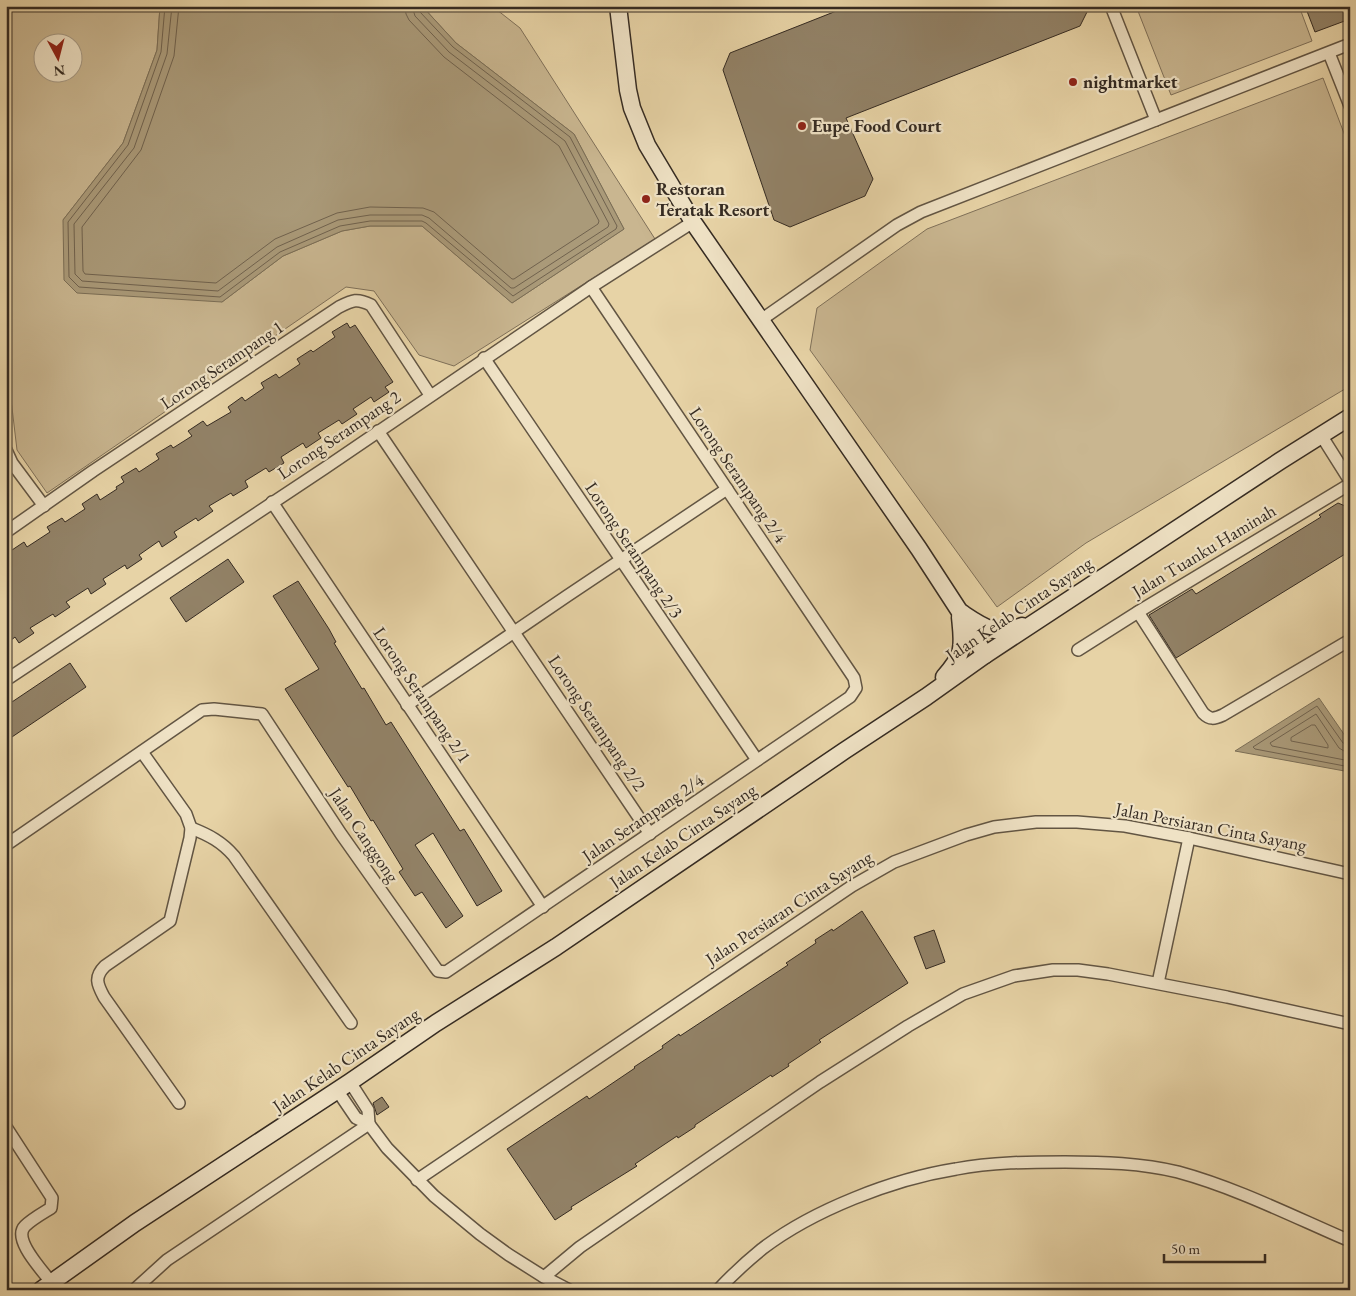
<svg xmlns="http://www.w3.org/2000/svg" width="1356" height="1296" font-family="'EB Garamond',serif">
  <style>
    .green { fill: #c9b690; stroke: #7f7059; fill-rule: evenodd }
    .water { fill: #aa9a79; stroke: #7b6e56 }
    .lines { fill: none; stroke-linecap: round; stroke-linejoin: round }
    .shore { stroke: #70624e; stroke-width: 1 }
    .building { fill: #928267; stroke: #352b22 }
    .minor-casing { stroke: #625543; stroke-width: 14 }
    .secondary-casing { stroke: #352b22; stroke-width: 19 }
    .minor { stroke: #efe2c5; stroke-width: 11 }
    .secondary { stroke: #efe2c5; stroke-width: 16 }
    .poi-dot { fill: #8f2418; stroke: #efe2c5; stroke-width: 2 }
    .labels { text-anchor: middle; stroke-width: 4.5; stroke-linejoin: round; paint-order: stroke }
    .poi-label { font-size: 18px; font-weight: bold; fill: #352b22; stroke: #efe2c5; text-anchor: start }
    .street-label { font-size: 18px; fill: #352b22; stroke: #efe2c5 }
  </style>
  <rect width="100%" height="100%" fill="#e7d3a6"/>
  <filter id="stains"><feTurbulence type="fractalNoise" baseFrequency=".004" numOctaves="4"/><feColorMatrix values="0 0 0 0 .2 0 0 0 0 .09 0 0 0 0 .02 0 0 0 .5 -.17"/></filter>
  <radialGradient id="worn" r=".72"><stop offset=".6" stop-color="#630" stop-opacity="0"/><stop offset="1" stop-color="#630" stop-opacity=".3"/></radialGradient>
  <g class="green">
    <path d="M6 6H160L157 50 123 143 63 220 222 302 283 256 342 231 370 226H422L512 303 624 229 574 134 456 43 422 6H492L520 28 655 239 454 366 419 355 374 291 346 287 47 493 17 450 6 357ZM42 42H72V72H42Z"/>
    <path d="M1136 6H1299L1312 41 1171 95Z"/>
    <path d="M1323 78 1350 149V386L1086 543 997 607 810 350 817 308 927 229Z"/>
  </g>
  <g class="water">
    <path d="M160 6H422L456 43 574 134 624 229 512 303 422 226H370L342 231 283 256 222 302 77 293 64 280 63 220 123 143 157 50Z"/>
    <path d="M1319 698 1350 743V772L1235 751Z"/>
  </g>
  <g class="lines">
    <g class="shore">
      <path d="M165 6 161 52 128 145 68 222 69 277 79 287 220 297 280 252 340 226 370 221H422L426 223 513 296 616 229 617 226 570 137 453 47 420 12 419 6"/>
      <path d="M172 6 167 54 134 148 74 224 75 274 82 281 218 291 277 247 338 220 370 215H422L429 218 511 288H514L608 227 609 224 565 141 449 52 415 16 412 6"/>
      <path d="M179 6 174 56 141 150 82 227 83 271 85 274 216 283 275 239 337 213 370 207 423 208 434 212 512 279H514L598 224 599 221 559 146 444 57 409 20 406 14 405 6"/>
      <path d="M1312 725H1315L1328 745V748L1291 741V738Z"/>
      <path d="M1350 745 1343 743 1317 706 1253 747 1255 749 1350 767"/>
      <path d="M1350 752 1344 751 1339 748 1316 714 1270 743 1272 746 1350 761"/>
    </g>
  </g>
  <g class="building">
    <path d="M849 6H1090L1080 26 846 118 873 179 865 196 790 227 774 220 723 70 730 53Z"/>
    <path d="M1305 6H1350V19L1315 32Z"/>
    <path d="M347 323 350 328 355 325 393 382 385 387 389 392 374 402 371 397 353 409 357 414 342 424 339 420 318 433 321 438 306 448 303 443 281 457 284 463 269 472 266 468 245 481 248 487 233 496 231 493 209 506 213 511 198 521 196 518 174 532 177 537 162 547 159 541 139 555 142 559 127 569 125 565 103 579 106 584 91 594 88 588 66 602 70 607 55 617 53 614 30 628 34 633 19 643 15 637 10 641 6 635V554L24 542 27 547 50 532 47 527 62 518 65 522 85 509 82 504 97 494 100 500 117 489 116 487 124 482 121 477 136 468 139 472 159 459 156 454 171 445 173 448 192 436 188 431 203 421 207 426 231 412 228 407 242 397 245 401 264 388 261 383 276 374 279 378 300 364 297 359 311 350 313 352 335 337 332 332Z"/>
    <path d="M1338 503 1350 508V551L1176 658 1149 615 1192 589 1196 594 1321 517 1319 515Z"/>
    <path d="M228 559 244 582 186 622 170 598Z"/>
    <path d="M298 581 329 629 336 642 334 643 362 689 364 688 386 725 391 722 460 831 464 829 502 891 477 906 433 833 415 845 463 916 446 928 422 892 415 896 399 872 403 869 373 820 371 821 350 786 348 787 285 689 319 669 273 596Z"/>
    <path d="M70 663 86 687 6 741V706Z"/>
    <path d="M862 911 908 983 819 1040 821 1042 788 1064 789 1066 772 1077 771 1075 695 1125V1127L678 1138 677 1136 635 1164 637 1166 571 1207 572 1209 555 1220 507 1149 587 1096 589 1099 635 1068 634 1067 663 1048 662 1046 679 1034 680 1036 788 965 786 963 816 943 815 940 832 929 833 931Z"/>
    <path d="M934 930 945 962 926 969 914 937Z"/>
    <path d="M382 1097 389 1107 377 1115 373 1103Z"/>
  </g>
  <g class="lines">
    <g class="minor-casing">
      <g id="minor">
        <path d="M1111 6 1156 120"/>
        <path d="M1329 53 1350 106"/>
        <path d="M761 320 897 225 921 212 1350 44"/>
        <path d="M484 358 757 760"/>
        <path d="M378 431 650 834"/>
        <path d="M1321 435 1350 481"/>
        <path d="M6 450 12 463 44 506"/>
        <path d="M272 502 543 907"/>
        <path d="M6 532 93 471 339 307C353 300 357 298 371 305L430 395"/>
        <path d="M1138 612 1203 713C1210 720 1214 719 1223 715L1350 640"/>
        <path d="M1078 650 1138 612 1350 484"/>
        <path d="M6 680 325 468 591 287 693 222"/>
        <path d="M407 705 567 596 727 489"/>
        <path d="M142 752 186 814 191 828 190 838 170 921 105 966C94 977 97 984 104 997L179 1103"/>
        <path d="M191 828C209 835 222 842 234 856L351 1023"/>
        <path d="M6 845 202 710 214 709 262 714 341 834 435 967 438 971 446 972 850 697 856 688 854 678 591 287"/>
        <path d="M1158 983 1189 838"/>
        <path d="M350 1082 368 1110 369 1124"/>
        <path d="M337 1090 356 1118 369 1124 387 1148 434 1196 480 1234 509 1255 544 1277 569 1290"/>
        <path d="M6 1127 52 1198 51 1208C43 1213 32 1219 25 1226 12 1239 42 1270 51 1282"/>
        <path d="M417 1180 852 886 894 862 966 835 994 827 1036 822H1077L1125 826 1189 838 1350 874"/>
        <path d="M544 1277 580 1247 820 1082 908 1026 963 994 1014 976 1053 970H1078L1108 974 1227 997 1350 1024"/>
        <path d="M134 1290 167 1260 369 1124"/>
        <path d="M718 1290C732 1275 746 1262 762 1249 813 1210 893 1179 956 1169 992 1162 1029 1162 1065 1162 1103 1162 1141 1163 1178 1172 1237 1188 1294 1217 1350 1241"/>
      </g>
    </g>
    <g class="secondary-casing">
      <g id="secondary">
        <path d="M618 6 628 90 632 108 647 145 693 222 919 549 960 612 985 655"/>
        <path d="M962 613C983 627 996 637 1022 626"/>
        <path d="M944 677C965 653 963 647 960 617"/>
        <path d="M41 1290 135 1223 350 1082 436 1023 556 947 844 751 926 697 985 655 1280 461 1350 417"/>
      </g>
    </g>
    <use href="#minor" class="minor"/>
    <use href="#secondary" class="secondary"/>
  </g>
  <g class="poi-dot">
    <circle cx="1073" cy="82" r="5"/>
    <circle cx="802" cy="126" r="5"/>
    <circle cx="646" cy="199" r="5"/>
  </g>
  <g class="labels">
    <g class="poi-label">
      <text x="1083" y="88">nightmarket</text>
      <text x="812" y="132">Eupe Food Court</text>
      <text x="656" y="195">Restoran<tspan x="656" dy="21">Teratak Resort</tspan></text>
    </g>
    <g class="street-label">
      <text transform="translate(222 365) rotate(-34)" y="6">Lorong Serampang 1</text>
      <text transform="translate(339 435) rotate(-34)" y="6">Lorong Serampang 2</text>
      <text transform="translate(738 475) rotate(56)" y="6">Lorong Serampang 2/4</text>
      <text transform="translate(634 550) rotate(56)" y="6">Lorong Serampang 2/3</text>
      <text transform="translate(1204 551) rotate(-31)" y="6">Jalan Tuanku Haminah</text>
      <text transform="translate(1019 609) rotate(-34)" y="6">Jalan Kelab Cinta Sayang</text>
      <text transform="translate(422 695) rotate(56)" y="6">Lorong Serampang 2/1</text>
      <text transform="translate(597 723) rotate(56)" y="6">Lorong Serampang 2/2</text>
      <text transform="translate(643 818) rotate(-34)" y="6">Jalan Serampang 2/4</text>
      <text transform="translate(1211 827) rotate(11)" y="6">Jalan Persiaran Cinta Sayang</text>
      <text transform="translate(364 835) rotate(56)" y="6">Jalan Canggong</text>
      <text transform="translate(683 836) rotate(-34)" y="6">Jalan Kelab Cinta Sayang</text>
      <text transform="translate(789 908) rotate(-33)" y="6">Jalan Persiaran Cinta Sayang</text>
      <text transform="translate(346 1060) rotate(-34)" y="6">Jalan Kelab Cinta Sayang</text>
    </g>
  </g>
  <rect width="1356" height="1296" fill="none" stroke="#e7d3a6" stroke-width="25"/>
  <rect x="8" y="8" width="1341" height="1281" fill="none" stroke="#352b22" stroke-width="2.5"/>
  <rect x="12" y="12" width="1331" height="1271" fill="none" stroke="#352b22"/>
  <g transform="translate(58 58) rotate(173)"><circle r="24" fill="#efe2c5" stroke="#a59984"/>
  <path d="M0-4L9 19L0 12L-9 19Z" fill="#8f2418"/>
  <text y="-8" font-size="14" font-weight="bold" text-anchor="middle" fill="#352b22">N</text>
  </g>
  <path d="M1164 1254v8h101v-8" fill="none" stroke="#352b22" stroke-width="2.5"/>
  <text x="1171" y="1254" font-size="15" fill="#352b22" stroke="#efe2c5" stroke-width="4" paint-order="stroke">50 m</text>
  <rect width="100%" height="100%" filter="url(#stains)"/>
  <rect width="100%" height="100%" fill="url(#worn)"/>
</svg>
